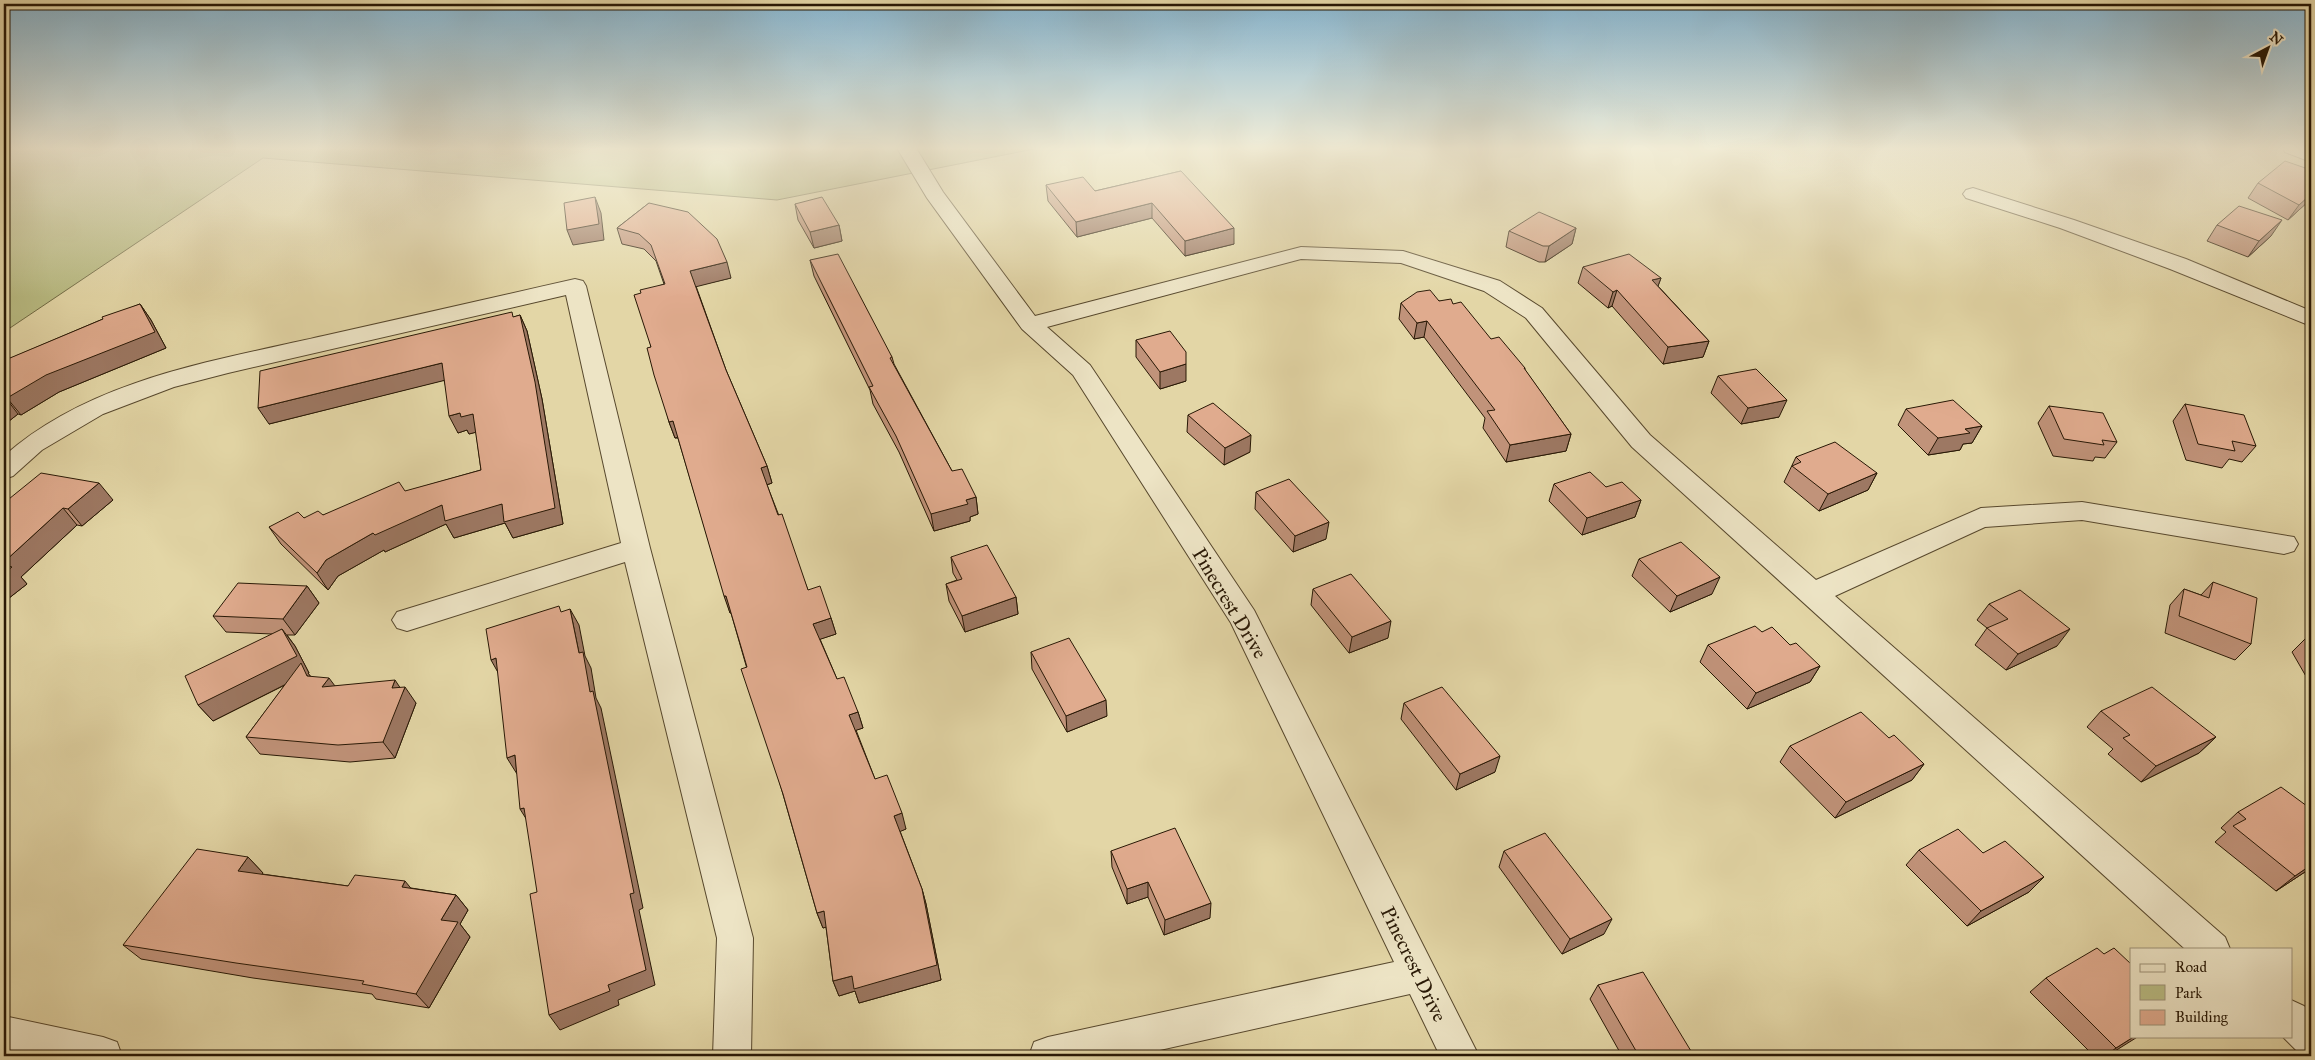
<svg xmlns="http://www.w3.org/2000/svg" width="2315" height="1060" font-family="'IM FELL Great Primer',serif">
  <style>
    .green { fill: #b9bc83; stroke: #706a44 }
    .lines { fill: none; stroke-linecap: round; stroke-linejoin: round }
    .stream { stroke: #6a786a; stroke-width: 7 }
    .minor-casing { stroke: #57482d; stroke-width: 2 }
    .minor { fill: #ede4c5; fill-rule: evenodd }
    .wall { fill: #c1937a; stroke: #281805 }
    .shaded-wall { fill: #9d7863; stroke: #281805 }
    .building { fill: #e0ab8e; stroke: #281805 }
    .labels { text-anchor: middle; stroke-width: 4; stroke-linejoin: round; paint-order: stroke }
    .street-label { font-size: 20px; fill: #281805; stroke: #ede4c5 }
  </style>
  <rect width="100%" height="100%" fill="#e3d6a6"/>
  <filter id="stains"><feTurbulence type="fractalNoise" baseFrequency=".004" numOctaves="4"/><feColorMatrix values="0 0 0 0 .2 0 0 0 0 .09 0 0 0 0 .02 0 0 0 .5 -.17"/></filter>
  <radialGradient id="worn" r=".72"><stop offset=".6" stop-color="#630" stop-opacity="0"/><stop offset="1" stop-color="#630" stop-opacity=".3"/></radialGradient>
  <path class="green" d="M4 148H1039L777 200 263 158 4 332Z"/>
  <g class="lines">
    <path class="stream" d="M751 148H753"/>
    <g class="minor-casing">
      <g id="minor">
        <path d="M897 148H916L943 192 1035 316 1301 247 1403 251 1500 281 1542 308 1650 435 1816 580 1981 508 2082 502 2294 537 2298 544 2294 551 2284 554 2082 520 1985 527 1835 596 2225 937 2230 949H2185L1632 447 1526 318 1484 291 1401 263 1301 259 1047 327 1090 365 1254 610 1479 1056H1440L1410 994 1133 1056H1029L1034 1042 1048 1037 1394 962 1231 623 1073 375 1022 329 927 198Z"/>
        <path d="M2283 148 2311 149V162L2285 152Z"/>
        <path d="M1973 188 2074 220 2186 259 2311 311V326L2170 269 2060 228 1966 198 1963 194 1966 190Z"/>
        <path d="M575 279 583 281 586 286 650 548 753 938 751 1056H713L717 938 625 562 407 631 397 628 392 620 397 612 621 543 566 295 228 373 174 387 103 414 42 450 13 476 4 479V456C91 379 214 361 323 336 407 317 491 298 575 279Z"/>
        <path d="M2291 1000 2304 1006 2311 1012V1056L2297 1051 2282 1036H2291Z"/>
        <path d="M4 1016 103 1037 117 1042 122 1056H14L4 1054Z"/>
      </g>
    </g>
    <use href="#minor" class="minor"/>
  </g>
  <g class="wall">
    <path d="M1181 171 1234 244 1185 256 1152 218 1077 237 1048 201 1046 185 1095 191Z"/>
    <path d="M2258 183 2311 199 2288 220 2248 198Z"/>
    <path d="M649 203 731 278 696 286 726 370 767 466 772 483 767 485 808 590 831 618 836 634 820 639 837 679 858 712 863 728 856 730 875 779 906 829 900 831 922 889 926 904 941 980 859 1003 855 991 839 996 833 981 826 927 823 928 817 913 731 613H730L678 438H675L669 422 651 347 641 293 664 284 656 261 644 249 622 244 617 228Z"/>
    <path d="M795 204 839 225 842 241 814 248 798 220Z"/>
    <path d="M2217 225 2271 236 2248 257 2207 241Z"/>
    <path d="M1576 228 1572 244 1545 262H1539L1506 247 1509 231Z"/>
    <path d="M810 260 892 357 894 364 952 471 976 497 978 514 970 517V521L934 531 899 452 873 404 870 390 814 276Z"/>
    <path d="M1583 267 1661 278 1658 286 1709 341 1703 357 1663 364 1612 306 1608 308 1578 283Z"/>
    <path d="M1439 301 1453 304 1491 339 1525 368V370L1571 434 1566 451 1506 462 1483 428 1485 418 1424 337 1414 339 1399 319 1401 303Z"/>
    <path d="M140 304 151 320 166 348 59 392 21 415 18 414 4 425V361L103 319Z"/>
    <path d="M520 315 527 331 542 399 563 524 513 538 505 523 454 538 446 524 385 552 384 550 338 576 328 590 281 544 269 527 304 518 323 515 481 470 476 432 469 434 467 430 458 433 444 380 269 424 514 317Z"/>
    <path d="M1136 340 1186 381 1160 389 1136 357Z"/>
    <path d="M1718 376 1779 417 1741 424 1711 393Z"/>
    <path d="M2185 404 2256 446 2242 462 2229 459 2222 468 2186 460 2173 421Z"/>
    <path d="M2049 406 2117 442 2105 458 2095 457 2093 461 2053 456 2038 423Z"/>
    <path d="M1906 409 1982 426 1972 443 1963 444 1960 450 1928 455 1898 425Z"/>
    <path d="M1188 415 1250 452 1224 465 1187 432Z"/>
    <path d="M1796 457 1877 473 1868 490 1819 511 1784 482Z"/>
    <path d="M1554 484 1606 487 1641 500 1635 517 1582 535 1549 501Z"/>
    <path d="M1256 492 1326 539 1293 552 1255 509Z"/>
    <path d="M113 500 82 526 77 525 21 577 27 584 4 602V503Z"/>
    <path d="M951 557 1016 597 1018 614 965 632 949 601 946 584 957 580 953 573Z"/>
    <path d="M1639 559 1712 594 1670 612 1632 576Z"/>
    <path d="M2213 582 2251 644 2235 660 2165 633 2170 605 2184 589 2201 595Z"/>
    <path d="M307 586 319 603 295 635H287L295 646 309 673H308L310 676 335 686 400 688 416 703 395 758 350 762 260 754 246 737 285 685 213 721 198 705 272 634 226 632 213 616Z"/>
    <path d="M1313 589 1388 638 1349 653 1311 605Z"/>
    <path d="M1989 604 2057 646 2006 670 1975 645 1987 628 1977 620Z"/>
    <path d="M1762 632 1790 645 1820 666 1810 682 1747 709 1700 662 1708 645Z"/>
    <path d="M2311 634V685L2292 652 2308 636Z"/>
    <path d="M1031 652 1107 716 1067 732 1032 669Z"/>
    <path d="M1404 703 1495 772 1456 790 1401 719Z"/>
    <path d="M2101 711 2216 737 2199 753 2141 782 2108 754 2113 749 2087 727Z"/>
    <path d="M1889 738 1924 764 1912 780 1835 818 1780 762 1790 746Z"/>
    <path d="M2238 812 2311 868 2276 891 2215 842 2226 832 2221 828Z"/>
    <path d="M1919 850 1983 853 2044 877 2029 892 1967 926 1906 865Z"/>
    <path d="M1111 851 1210 918 1164 935 1148 897 1127 904 1112 867Z"/>
    <path d="M1504 851 1604 934 1562 954 1499 867Z"/>
    <path d="M248 857 263 873 262 874 348 886 411 888 456 895 468 910 460 924 470 937 429 1008 376 999 372 994 253 978 141 959 123 945Z"/>
    <path d="M2104 954 2131 1036 2107 1056H2094L2030 992 2046 978Z"/>
    <path d="M1598 985 1694 1056H1622L1590 999Z"/>
  </g>
  <g class="shaded-wall">
    <path d="M2311 194V199L2288 220 2299 205Z"/>
    <path d="M595 197 601 213 604 240 573 245 567 230Z"/>
    <path d="M1152 203V218L1077 237 1076 222Z"/>
    <path d="M2282 220 2271 236 2248 257 2259 241Z"/>
    <path d="M839 225 842 241 814 248 810 232Z"/>
    <path d="M1234 228V244L1185 256V241Z"/>
    <path d="M1576 228 1572 244 1545 262 1549 246Z"/>
    <path d="M727 262 731 278 695 287 690 271Z"/>
    <path d="M1661 278 1655 294 1652 280Z"/>
    <path d="M1617 290 1612 306 1608 308 1613 292Z"/>
    <path d="M140 304 151 320 166 348 59 392 21 415 7 398Z"/>
    <path d="M520 315 527 331 542 399 563 524 513 538 505 523 454 538 446 524 385 552 384 550 338 576 328 590 317 573 326 560 373 533 442 505 502 504Z"/>
    <path d="M1427 321 1424 337 1414 339 1417 323Z"/>
    <path d="M1709 341 1703 357 1663 364 1668 347Z"/>
    <path d="M442 363 450 379 269 424 258 408Z"/>
    <path d="M1186 364V381L1160 389V372Z"/>
    <path d="M5 397 18 414 4 425V398Z"/>
    <path d="M1787 400 1779 417 1741 424 1748 408Z"/>
    <path d="M460 413 473 414 481 431 469 434 467 430 458 433 449 416Z"/>
    <path d="M673 421 679 437 675 438 669 422Z"/>
    <path d="M1982 426 1972 443 1963 444 1960 450 1928 455 1938 438 1965 429Z"/>
    <path d="M1571 434 1566 451 1506 462 1510 445Z"/>
    <path d="M1251 435 1250 452 1224 465 1225 448Z"/>
    <path d="M767 466 772 483 766 485 761 468Z"/>
    <path d="M1877 473 1868 490 1819 511 1828 494Z"/>
    <path d="M99 483 113 500 82 526 68 509Z"/>
    <path d="M976 497 978 514 970 517V521L934 531 931 514 966 500Z"/>
    <path d="M1641 500 1635 517 1582 535 1587 518Z"/>
    <path d="M63 508 77 525 21 577 27 584 4 602V562Z"/>
    <path d="M1329 522 1326 539 1293 552 1295 536Z"/>
    <path d="M1720 577 1712 594 1670 612 1677 596Z"/>
    <path d="M307 586 319 603 295 635 283 619Z"/>
    <path d="M724 596H726L732 612 730 613Z"/>
    <path d="M1016 597 1018 614 965 632 962 616Z"/>
    <path d="M570 609 579 625 585 656 591 668 596 698 601 708 643 908 639 910 655 985 618 1000 619 1005 560 1030 549 1015 608 985 579 653Z"/>
    <path d="M831 618 836 634 818 640 813 624Z"/>
    <path d="M1391 621 1388 638 1349 653 1352 637Z"/>
    <path d="M282 629 295 646 309 673H308L313 680 320 692 306 674 213 721 198 705Z"/>
    <path d="M2070 629 2057 646 2006 670 2018 654Z"/>
    <path d="M496 658 500 676 491 660Z"/>
    <path d="M1820 666 1810 682 1747 709 1756 693Z"/>
    <path d="M329 678 341 694 322 687Z"/>
    <path d="M395 680 403 692 405 687 416 703 395 758 383 742 392 688Z"/>
    <path d="M1106 700 1107 716 1067 732 1066 716Z"/>
    <path d="M858 712 863 728 854 731 849 715Z"/>
    <path d="M2216 737 2199 753 2141 782 2156 766Z"/>
    <path d="M515 755 517 774 507 758Z"/>
    <path d="M1500 756 1495 772 1456 790 1460 774Z"/>
    <path d="M1924 764 1912 780 1835 818 1846 802Z"/>
    <path d="M524 808 530 825 520 809Z"/>
    <path d="M902 813 906 829 899 832 894 816Z"/>
    <path d="M248 857 263 873 253 886 238 871Z"/>
    <path d="M2311 865V868L2276 891 2295 876Z"/>
    <path d="M2044 877 2029 892 1967 926 1981 911Z"/>
    <path d="M405 881 418 897 402 887Z"/>
    <path d="M1148 882V897L1127 904V889Z"/>
    <path d="M922 889 926 904 941 980 859 1003 855 991 839 996 833 981 852 976Z"/>
    <path d="M456 895 468 910 460 924 470 937 429 1008 416 994 441 920Z"/>
    <path d="M1211 903 1210 918 1164 935 1165 920Z"/>
    <path d="M824 911 830 926 823 928 817 913Z"/>
    <path d="M1612 919 1604 934 1562 954 1570 939Z"/>
    <path d="M2135 1036H2139L2107 1056H2105L2116 1048Z"/>
  </g>
  <g class="building">
    <path d="M2285 161 2311 170V194L2299 205 2258 183Z"/>
    <path d="M1181 171 1234 228 1185 241 1152 203 1076 222 1046 185 1083 177 1095 191Z"/>
    <path d="M595 197 599 224 567 230 564 203Z"/>
    <path d="M822 197 839 225 810 232 795 204Z"/>
    <path d="M649 203 688 212 717 239 727 262 690 271 726 370 767 466 761 468 778 515 782 514 808 590 820 586 831 618 813 624 837 679 844 677 858 712 849 715 875 779 887 775 902 813 894 816 922 889 937 965 854 989 852 976 833 981 824 911 817 913 783 794 741 669 747 667 726 596H724L673 421 669 422 654 375 647 348 651 347 634 295 641 293 640 290 665 284 651 245 639 234 617 228Z"/>
    <path d="M2239 206 2282 220 2259 241 2217 225Z"/>
    <path d="M1539 212 1576 228 1549 246H1543L1509 231Z"/>
    <path d="M838 254 892 357 890 358 952 471 962 469 976 497 966 500 968 504 931 514 896 436 869 387 873 386 810 260Z"/>
    <path d="M1629 254 1661 278 1652 280 1709 341 1668 347 1617 290 1613 292 1583 267Z"/>
    <path d="M1430 290 1439 301 1451 299 1453 304 1461 302 1491 339 1499 337 1525 368H1524L1571 434 1510 445 1487 411 1495 410 1427 321 1417 323 1401 303 1417 292Z"/>
    <path d="M140 304 155 332 46 375 7 398 5 397 4 398V361L10 358 103 319 102 317Z"/>
    <path d="M512 312 513 317 520 315 535 382 555 508 504 522 502 504 445 521 442 505 375 535 373 533 326 560 317 573 269 527 298 512 304 518 318 511 323 515 399 482 405 491 481 470 473 414 461 417 460 413 449 416 442 363 258 408 260 371Z"/>
    <path d="M1170 331 1186 352V364L1160 372 1136 340Z"/>
    <path d="M1756 369 1787 400 1748 408 1718 376Z"/>
    <path d="M1953 400 1982 426 1965 429 1970 433 1938 438 1906 409Z"/>
    <path d="M1213 403 1251 435 1225 448 1188 415Z"/>
    <path d="M2185 404 2244 415 2256 446 2232 441 2235 451 2198 444Z"/>
    <path d="M2049 406 2103 413 2117 442 2102 440 2104 445 2064 439Z"/>
    <path d="M1835 442 1877 473 1828 494 1792 466 1801 462 1796 457Z"/>
    <path d="M1590 472 1606 487 1622 482 1641 500 1587 518 1554 484Z"/>
    <path d="M41 473 99 483 68 509 63 508 4 562V503Z"/>
    <path d="M1289 479 1329 522 1295 536 1256 492Z"/>
    <path d="M1681 542 1720 577 1677 596 1639 559Z"/>
    <path d="M987 545 1016 597 962 616 946 584 962 579 951 557Z"/>
    <path d="M4 565 12 567 4 573Z"/>
    <path d="M1351 574 1391 621 1352 637 1313 589Z"/>
    <path d="M2213 582 2257 598 2251 644 2179 616 2184 589 2209 598Z"/>
    <path d="M238 583 307 586 283 619 213 616Z"/>
    <path d="M2020 590 2070 629 2018 654 1987 628 2008 619 1989 604Z"/>
    <path d="M559 606 561 612 570 609 579 653 583 652 590 692 593 691 634 893 630 894 646 970 608 985 610 991 549 1015 530 894 537 892 524 808 520 809 515 755 507 758 496 658 491 660 486 629Z"/>
    <path d="M1755 626 1762 632 1772 627 1790 645 1796 643 1820 666 1756 693 1708 645Z"/>
    <path d="M282 629 297 656 198 705 185 676Z"/>
    <path d="M1069 638 1106 700 1066 716 1031 652Z"/>
    <path d="M301 663 307 676 329 678 322 687 395 680 392 688 405 687 383 742 338 745 246 737Z"/>
    <path d="M1442 687 1500 756 1460 774 1404 703Z"/>
    <path d="M2152 687 2216 737 2156 766 2123 738 2130 735 2101 711Z"/>
    <path d="M1861 712 1889 738 1894 735 1924 764 1846 802 1790 746Z"/>
    <path d="M2281 787 2311 809V865L2295 876 2233 826 2246 819 2238 812Z"/>
    <path d="M1175 828 1211 903 1165 920 1148 882 1127 889 1111 851Z"/>
    <path d="M1958 829 1983 853 2005 841 2044 877 1981 911 1919 850Z"/>
    <path d="M1545 833 1612 919 1570 939 1504 851Z"/>
    <path d="M197 849 248 857 238 871 348 886 355 875 405 881 402 887 456 895 441 920 458 922 416 994 362 984 364 981 236 963 123 945Z"/>
    <path d="M2097 948 2104 954 2114 948 2131 964V1036H2135L2116 1048 2046 978Z"/>
    <path d="M1643 972 1694 1056H1639L1598 985Z"/>
  </g>
  <linearGradient id="sky" x2="0" y2="1"><stop stop-color="#87b6d1"/><stop offset="0.5" stop-color="#f2edd7"/><stop offset="1" stop-color="#f2edd7" stop-opacity="0"/></linearGradient>
  <rect width="2315" height="297" fill="url(#sky)"/>
  <g class="labels">
    <g class="street-label">
      <text transform="translate(1230 603) rotate(59)" y="7">Pinecrest Drive</text>
      <text transform="translate(1414 964) rotate(64)" y="7">Pinecrest Drive</text>
    </g>
  </g>
  <rect width="2315" height="1060" fill="none" stroke="#e3d6a6" stroke-width="20"/>
  <rect x="5" y="5" width="2305" height="1050" fill="none" stroke="#281805" stroke-width="2.5"/>
  <rect x="10" y="10" width="2295" height="1040" fill="none" stroke="#281805"/>
  <rect x="2130" y="948" width="162" height="90" fill="#ede4c5" stroke="#9e9278"/>
  <rect x="2140" y="964" width="25" height="8" fill="#ede4c5" stroke="#9e9278"/>
  <text x="2175" y="972" font-size="15" fill="#281805">Road</text>
  <rect x="2140" y="985" width="25" height="15" fill="#b9bc83" stroke="#9e9278"/>
  <text x="2175" y="998" font-size="15" fill="#281805">Park</text>
  <rect x="2140" y="1010" width="25" height="15" fill="#e0ab8e" stroke="#9e9278"/>
  <text x="2175" y="1022" font-size="15" fill="#281805">Building</text>
  <g transform="translate(2268 48) rotate(41)" stroke="#ede4c5" stroke-width="4" paint-order="stroke">
  <path d="M0-4L9 19L0 12L-9 19Z" fill="#281805"/>
  <text y="-8" font-size="14" font-weight="bold" text-anchor="middle" fill="#281805">N</text>
  </g>
  <rect width="100%" height="100%" filter="url(#stains)"/>
  <rect width="100%" height="100%" fill="url(#worn)"/>
</svg>
